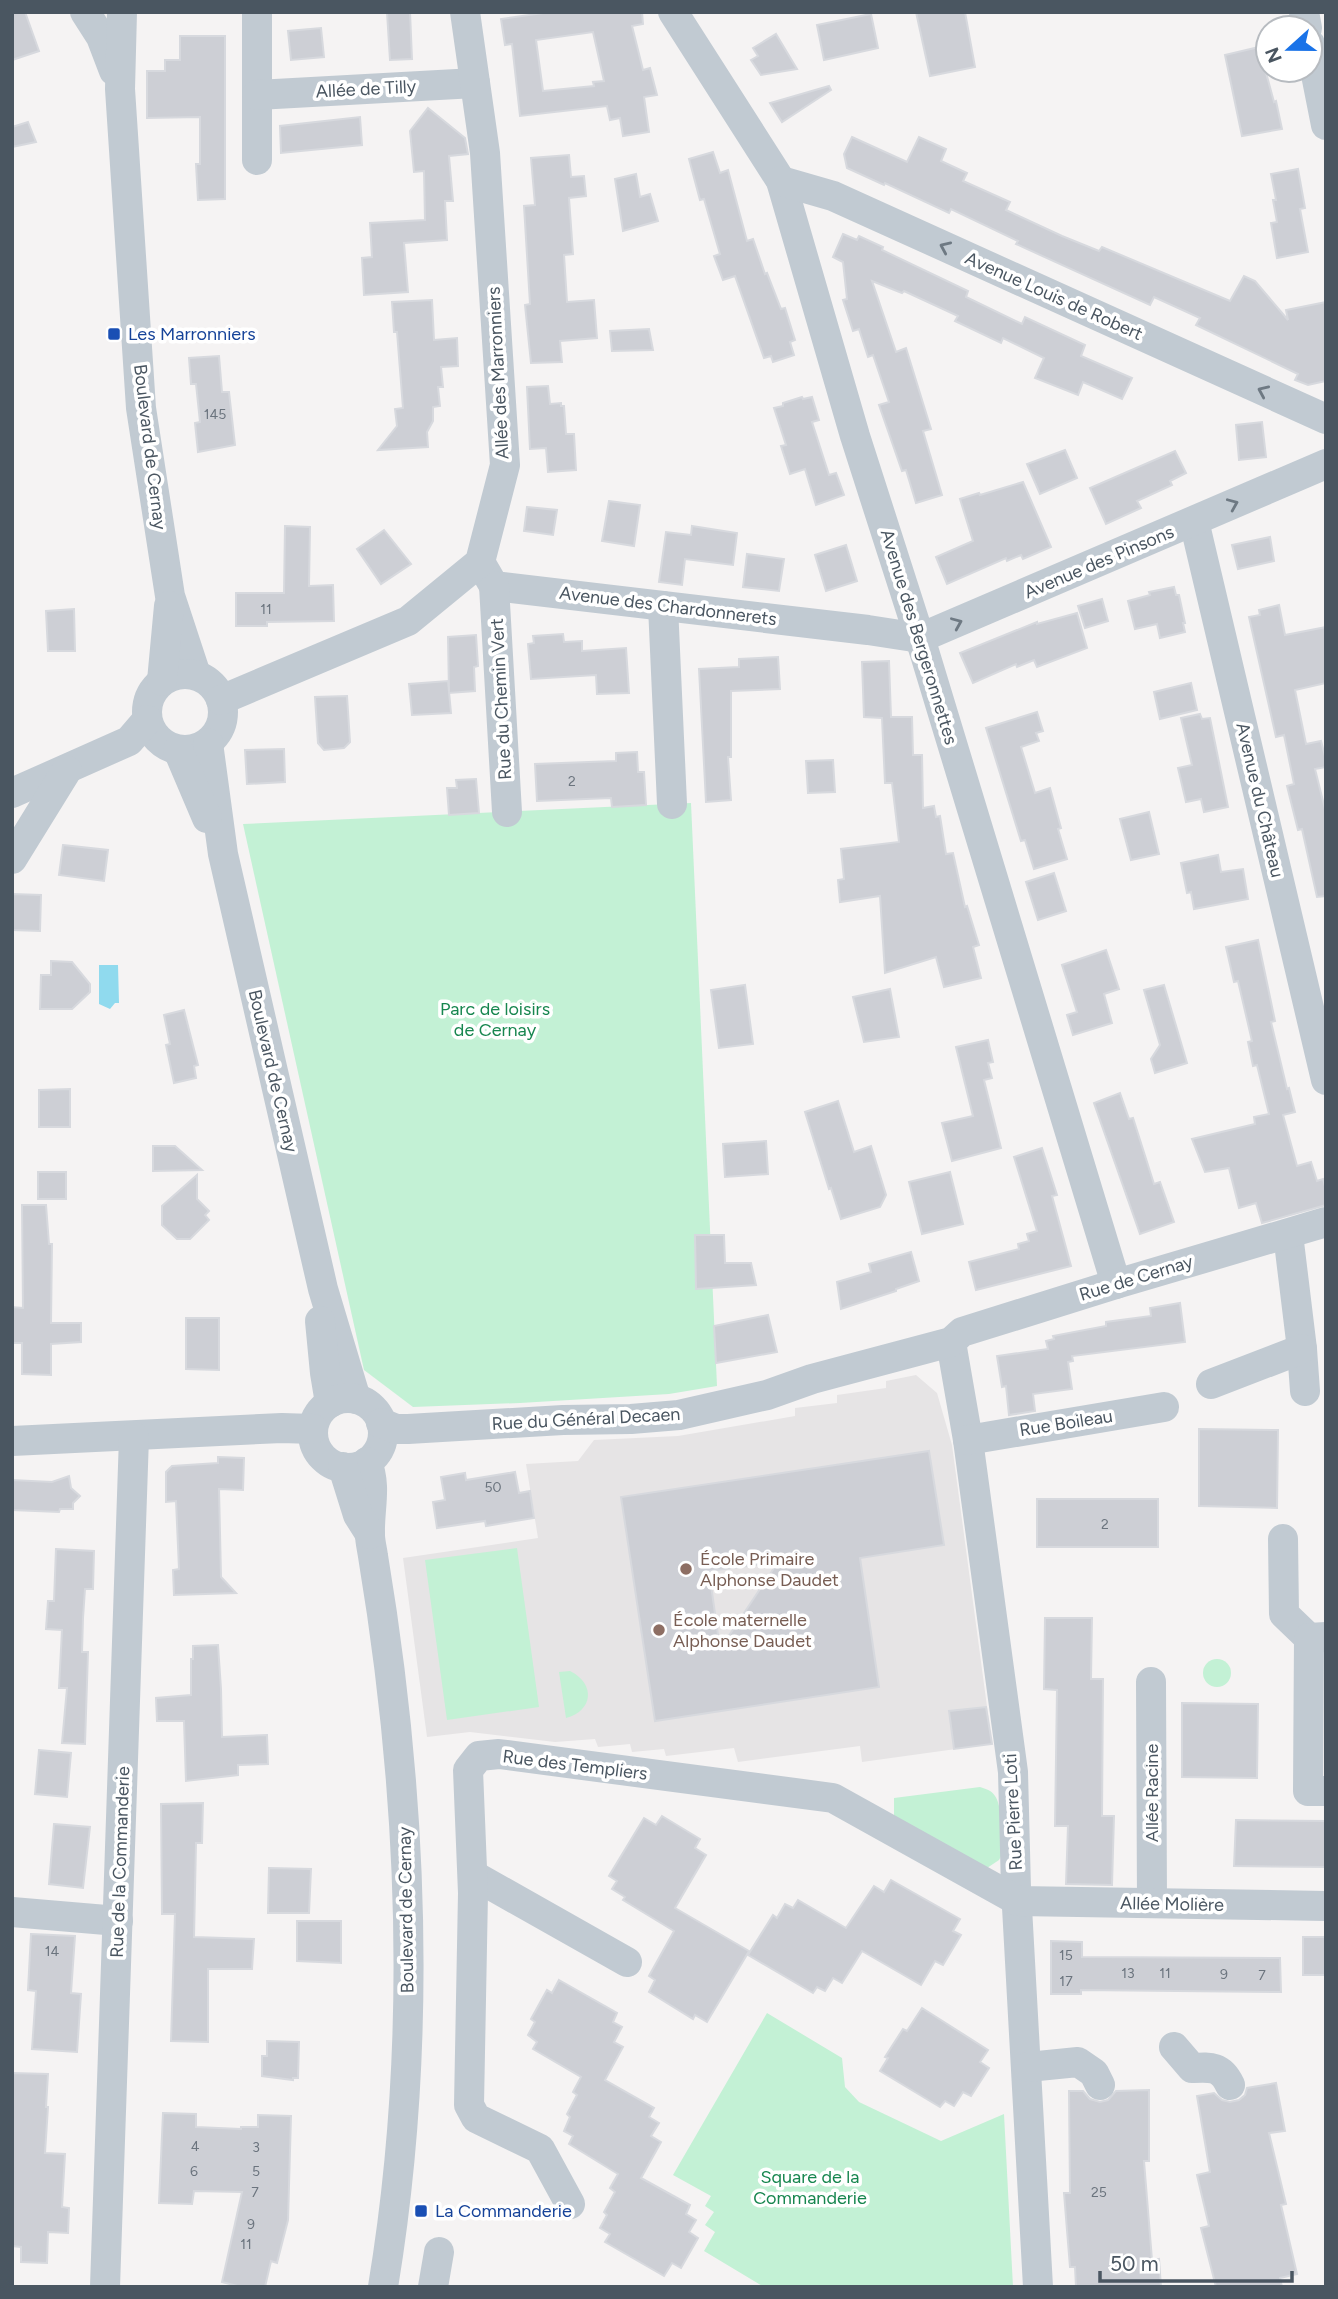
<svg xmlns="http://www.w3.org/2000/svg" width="1338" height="2299" font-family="Figtree,sans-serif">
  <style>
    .education { fill: #e6e4e5 }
    .green { fill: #c3f1d5 }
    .water { fill: #90daee }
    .building { fill: #cdcfd5; stroke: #d7d9de; stroke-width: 2; fill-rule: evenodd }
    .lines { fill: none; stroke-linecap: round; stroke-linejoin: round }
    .minor { stroke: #c1cad2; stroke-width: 30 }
    .oneway { stroke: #6e7983 }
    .transit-dot { fill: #1a4fb4; stroke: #fff; stroke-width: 2.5 }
    .education-dot { fill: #8d6e63; stroke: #fff; stroke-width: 2.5 }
    .labels { text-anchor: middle; stroke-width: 7; stroke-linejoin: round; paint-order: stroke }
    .number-label { font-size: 14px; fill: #6b747e }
    .street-label { font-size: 18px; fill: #4a5661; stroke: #fff }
    .transit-label { font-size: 18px; fill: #164399; stroke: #fff; text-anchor: start }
    .park-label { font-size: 18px; fill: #17864f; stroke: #fff }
    .education-label { font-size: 18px; fill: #785e54; stroke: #fff; text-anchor: start }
  </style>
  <rect width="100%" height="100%" fill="#f5f3f3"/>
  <path class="education" d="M916 1375 937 1393 952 1445 992 1744 862 1762 860 1746 738 1762 734 1748 666 1756 664 1749 632 1752 630 1744 598 1747 595 1739 555 1742 470 1732 427 1737 403 1558 538 1538 526 1464 578 1461 594 1440 678 1436 795 1416V1408L837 1403V1395L886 1388V1381Z"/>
  <g class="green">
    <path d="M691 803 717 1386 669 1394 520 1403 413 1407 364 1370 243 824Z"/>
    <path d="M517 1548 539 1707 447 1720 425 1560Z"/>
    <circle cx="1217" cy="1673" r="14"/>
    <path d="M570 1671C596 1684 593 1711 566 1718L559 1672Z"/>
    <path d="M980 1787C986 1789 991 1790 995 1796 1003 1807 1001 1839 1002 1854L999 1860 987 1868 894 1822V1798Z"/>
    <path d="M767 2013 842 2058 845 2087 859 2102 941 2141 1004 2114 1013 2287H764L704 2251 715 2232 705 2225 714 2212 705 2206 711 2196 673 2175Z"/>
  </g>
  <path class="water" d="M99 965H118L119 1003H115L110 1009 99 1004Z"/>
  <g class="building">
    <path d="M12 12H25L39 51 12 60Z"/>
    <path d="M387 12H410L412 59 390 60Z"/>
    <path d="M550 12H642L643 24 632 26 643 70 650 68 657 95 644 97 649 132 623 136 620 118 610 120 607 106 520 116 512 44 505 45 501 19ZM593 32 604 81 593 82 594 86 543 91 536 40Z"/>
    <path d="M916 12H965L975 67 930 76Z"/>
    <path d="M871 14 878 48 824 60 817 25Z"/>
    <path d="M321 28 324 57 291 60 288 31Z"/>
    <path d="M776 34 797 69 761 75 751 60 758 56 753 48Z"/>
    <path d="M180 36H225V199L198 200 196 164H200V117L147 118V71H165V60H180Z"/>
    <path d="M1259 47 1274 102 1276 101 1282 129 1242 136 1225 55Z"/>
    <path d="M829 86 831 90 782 122 770 103Z"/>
    <path d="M428 108 465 138 468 154 449 156 453 201H445L447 240 404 243 408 292 364 295 362 258 372 257 370 223 425 220 424 171 414 172 410 131Z"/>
    <path d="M360 117 362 145 281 153 280 126Z"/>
    <path d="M28 122 36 142 12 147V127Z"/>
    <path d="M852 137 907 162 919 137 946 149 941 161 967 173 963 181 1010 202 1006 210 1062 236 1099 251 1102 247 1230 301 1244 276 1255 281 1288 320 1286 310 1326 302V381L1308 385 1295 380 1298 374 1196 325 1200 318 1154 297 1150 305 1016 244 1018 241 951 209 949 213 885 183 884 185 847 168 844 154Z"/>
    <path d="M713 152 720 173 728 170 747 241 753 239 765 274 767 273 781 309 785 308 795 340 790 342 794 355 773 362 771 356 764 358 735 276 723 280 714 256 720 254 704 199 700 200 689 159Z"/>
    <path d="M569 155 571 177 584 176 586 196 569 198 573 254 564 255 567 302 594 300 597 338 560 341 562 362 531 363 525 305 530 304 524 206 535 205 531 158Z"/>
    <path d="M1298 169 1305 208 1300 209 1308 252 1277 258 1271 223 1277 222 1273 200H1276L1271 174Z"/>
    <path d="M636 174 640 197 650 194 658 221 623 231 615 179Z"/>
    <path d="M843 234 857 240 859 236 883 247 882 250 968 291 966 297 1022 324 1025 317 1085 345 1081 356 1132 378 1122 399 1083 382 1078 395 1035 378 1044 358 1003 338 1001 343 955 321 958 316 904 291 902 293 872 281 896 352 906 348 931 429 923 431 942 495 916 503 906 470 902 471 879 405 889 402 873 355 868 357 859 329 853 331 843 300 847 299 843 262 833 257Z"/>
    <path d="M432 300 434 340 457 338 458 366 441 367 443 387H438L440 406 433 407V421L427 432 428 447 378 450 397 426 395 409 403 408 397 332H394L392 302Z"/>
    <path d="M649 329 653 350 612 351 610 331Z"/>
    <path d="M219 356 222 392H229L235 445 198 452 195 423 200 422 196 384H191L189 358Z"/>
    <path d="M548 386 550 404 561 403V406H564L566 434H574L576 470 548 472 546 448 530 449 527 387Z"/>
    <path d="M802 397 803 399 812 397 819 420 812 422 829 475 836 473 844 495 816 505 805 469 790 474 781 446 786 445 774 408 783 406V403Z"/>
    <path d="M1262 422 1266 457 1239 460 1236 425Z"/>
    <path d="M1065 450 1077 478 1040 494 1027 464Z"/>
    <path d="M1175 451 1186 473 1170 481 1172 485 1137 501 1141 508 1106 524 1090 488Z"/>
    <path d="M1023 482 1051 547 1023 559 1021 555 1007 561 1006 558 947 584 936 557 973 541 960 499 979 493 980 495Z"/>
    <path d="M609 501 640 505 634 546 602 541Z"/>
    <path d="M527 507 557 510 553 535 524 531Z"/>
    <path d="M285 526 310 527 309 586 333 585 334 621 267 622V626H236V593H284Z"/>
    <path d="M692 526 737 533 733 565 685 559 682 585 659 582 666 532 691 535Z"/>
    <path d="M384 530 411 564 381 584 357 549Z"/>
    <path d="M1270 537 1274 561 1238 569 1232 545Z"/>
    <path d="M846 545 857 581 826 591 815 555Z"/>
    <path d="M747 554 784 559 779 591 743 587Z"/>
    <path d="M1174 587 1176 595H1179L1185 623H1183L1185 632 1160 638 1157 624 1135 629 1128 601 1150 595 1149 592Z"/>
    <path d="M1102 599 1108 621 1085 628 1078 606Z"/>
    <path d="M1279 605 1285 635 1326 627V683L1295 690 1306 744 1321 741 1326 760V767L1315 769 1326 813V896L1317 897 1302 829 1298 830 1287 786 1294 784 1284 735 1276 737 1249 617 1260 615 1259 610Z"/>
    <path d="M74 609 75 651H48L46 611Z"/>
    <path d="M1077 613 1087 648 1037 667 1034 660 1017 667 1016 664 973 683 960 653 1037 622V624Z"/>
    <path d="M563 634 564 642 582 641V651L626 648 629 693 597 694 596 675 531 679 528 644 534 643 533 636Z"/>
    <path d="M476 635 478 666 474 667 475 691 449 693 448 637Z"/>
    <path d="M778 657 780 689 731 691V757H728L731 800 706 802 699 669 739 667V659Z"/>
    <path d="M889 661 891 717H912L913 755H922L923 808 934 806 936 817 940 816 946 854 953 853 965 907 967 906 979 945 973 947 981 978 944 987 936 957 885 973 880 896 840 902 838 880 844 879 841 849 899 842 892 783H885L882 718 864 717 862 662Z"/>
    <path d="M448 681 451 713 412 715 409 684Z"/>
    <path d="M1191 683 1197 710 1160 719 1154 692Z"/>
    <path d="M347 696 350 742 344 748 324 750 318 743 315 697Z"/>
    <path d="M1037 712 1043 731 1036 733 1039 741 1021 747 1035 793 1050 788 1061 828 1058 829 1067 859 1034 869 1025 840 1021 841 986 728Z"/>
    <path d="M1200 714 1202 719 1210 718 1228 807 1204 812 1201 799 1186 802 1178 768 1192 765 1181 718Z"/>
    <path d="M284 749 285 782 247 784 245 750Z"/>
    <path d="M637 752 638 772H644L646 805 612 807 611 798 537 801 535 764 616 761V753Z"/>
    <path d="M833 760 835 792 808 793 806 761Z"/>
    <path d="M476 779 479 813 449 815 447 788H457L456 780Z"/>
    <path d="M1149 812 1159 854 1131 860 1120 819Z"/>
    <path d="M63 845 108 850 104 881 59 875Z"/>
    <path d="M1218 855 1221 872 1243 869 1248 899 1194 909 1191 892 1187 893 1181 863Z"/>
    <path d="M1054 873 1066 911 1038 920 1026 882Z"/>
    <path d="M12 894 41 895 40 931 12 930Z"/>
    <path d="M1258 940 1275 1021 1271 1022 1287 1089 1289 1088 1295 1112 1283 1115 1297 1166 1311 1162 1317 1181 1323 1179 1326 1190V1205L1262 1223 1256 1203 1239 1208 1229 1168 1205 1172 1192 1139 1255 1124 1254 1117 1269 1114 1257 1065 1253 1066 1248 1042 1252 1041 1238 981 1234 982 1226 947Z"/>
    <path d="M1106 950 1119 989 1104 994 1112 1023 1073 1035 1067 1015 1077 1012 1062 965Z"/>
    <path d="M51 961 72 962 90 984V992L72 1009H40L41 975H51Z"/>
    <path d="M745 985 753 1044 719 1048 711 990Z"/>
    <path d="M1164 985 1187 1063 1155 1073 1151 1059 1160 1045 1144 990Z"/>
    <path d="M890 989 899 1037 864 1042 853 997Z"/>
    <path d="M184 1010 198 1065 194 1066 196 1078 174 1083 166 1045 170 1044 164 1015Z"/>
    <path d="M988 1040 993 1062 988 1063 992 1078 984 1080 1001 1148 952 1161 942 1123 973 1116 956 1047Z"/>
    <path d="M70 1089V1127H39V1090Z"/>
    <path d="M1120 1093 1129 1119 1133 1118 1154 1184 1160 1182 1174 1222 1140 1234 1094 1103Z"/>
    <path d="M838 1101 854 1152 871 1146 886 1195 880 1207 841 1219 831 1188 829 1189 805 1112Z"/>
    <path d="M766 1141 768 1174 725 1177 723 1144Z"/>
    <path d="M153 1146H175L202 1170 153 1171Z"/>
    <path d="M1042 1148 1057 1195 1052 1196 1071 1266 976 1290 969 1262 1019 1249 1018 1244 1029 1241 1027 1234 1037 1231 1014 1157Z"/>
    <rect x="38" y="1172" width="28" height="27"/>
    <path d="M950 1172 963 1224 922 1234 909 1182Z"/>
    <path d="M197 1175V1199L209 1211 205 1215 209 1220 190 1239H177L162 1225V1206Z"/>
    <path d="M22 1205H46L49 1244H52L51 1323H81V1342L51 1344V1375L22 1374V1343H12V1307L23 1308Z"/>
    <path d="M695 1235H724L725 1263H751L756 1285 696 1289Z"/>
    <path d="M911 1252 919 1281 896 1289V1291L841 1309 837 1282 871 1272 869 1264Z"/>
    <path d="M1180 1303 1185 1342 1072 1356 1073 1361 1068 1362 1072 1389 1033 1394 1035 1411 1009 1415 1006 1386 1002 1387 997 1356 1048 1349 1046 1341 1054 1339 1053 1336 1106 1326V1322L1151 1316 1150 1308Z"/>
    <path d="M768 1315 777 1352 716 1363 714 1326Z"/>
    <path d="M186 1318H219V1370L186 1369Z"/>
    <path d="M1199 1429 1278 1430 1277 1508 1199 1506Z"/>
    <path d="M929 1451 944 1545 860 1558 879 1687 655 1721 621 1497ZM778 1562 720 1649 709 1571Z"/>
    <path d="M218 1457 244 1458 243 1490 219 1489 221 1577 236 1593 174 1595 173 1570 179 1569 176 1501 166 1502V1472L172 1466 218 1463Z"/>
    <path d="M515 1472 519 1493 530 1491 534 1518 486 1526 485 1521 437 1528 433 1502 445 1500 441 1477 465 1473 466 1480Z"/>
    <path d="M69 1476 71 1488 80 1496 73 1503V1509H60L59 1512 12 1510V1480L52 1482Z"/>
    <rect x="1037" y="1499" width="121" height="48"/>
    <path d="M56 1549 94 1551 93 1589H85L83 1618 82 1652H88L85 1744 62 1743 67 1688H59L62 1630 46 1629 48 1601H54Z"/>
    <path d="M1045 1618H1092L1091 1679H1103L1102 1816H1114L1112 1885 1066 1884 1068 1826H1055L1057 1690 1044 1689Z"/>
    <path d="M218 1645 221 1689 222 1737 267 1735 268 1764 238 1765V1775L186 1781 184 1721H157L156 1698 191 1695V1659H193V1646Z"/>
    <path d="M1182 1703 1258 1704 1257 1778 1182 1777Z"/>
    <path d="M986 1707 992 1744 954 1749 949 1711Z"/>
    <path d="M39 1750 71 1753 67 1797 35 1794Z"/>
    <path d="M203 1803 202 1843H196L194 1937 254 1939 252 1969H208V2042L171 2041 175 1914H162L161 1804Z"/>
    <path d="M662 1816 700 1839 695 1848 706 1855 675 1908 749 1951 707 2022 695 2015 693 2019 649 1992 655 1980 649 1976 674 1931 623 1900 625 1897 612 1889 617 1881 609 1876 644 1818 656 1825Z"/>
    <path d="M1236 1820 1326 1821V1867L1234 1866Z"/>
    <path d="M54 1824 90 1827 83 1888 49 1884Z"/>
    <path d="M269 1868 311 1869 309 1913H268Z"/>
    <path d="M891 1880 960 1919 953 1931 961 1935 943 1965 935 1961 921 1985 862 1951 842 1983 833 1978 825 1991 817 1987 813 1993 748 1955 773 1915 777 1918 785 1904 793 1908 798 1900 846 1928 874 1886 884 1892Z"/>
    <path d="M297 1921H341V1963L297 1961Z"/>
    <path d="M31 1934 75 1936 71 1993 81 1994 77 2052 32 2049 36 1991 28 1990Z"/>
    <rect x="1303" y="1937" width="23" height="38"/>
    <path d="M1051 1941 1082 1942V1957L1280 1958 1281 1992 1081 1990V1994H1051Z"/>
    <path d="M559 1980 617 2013 613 2022 622 2027 614 2042 623 2047 605 2080 654 2108 649 2117 659 2123 651 2136 661 2142 641 2178 690 2205 686 2214 696 2220 689 2232 698 2238 681 2268 672 2263 664 2276 605 2242 610 2234 600 2228 607 2215 604 2212 615 2192 610 2188 618 2174 569 2144 573 2136 564 2131 570 2117 567 2114 577 2095 573 2092 581 2077 533 2049 537 2042 528 2035 535 2022 531 2019 547 1990 552 1993Z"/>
    <path d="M922 2008 988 2050 980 2062 989 2068 971 2096 963 2092 954 2106 945 2101 940 2107 880 2071 888 2058 885 2057 903 2029 907 2031Z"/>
    <path d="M267 2041 299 2042 298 2078H293V2080L262 2076V2056H267Z"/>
    <path d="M12 2073 48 2074 46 2107H48L45 2153 65 2154 62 2207 69 2208 68 2233 48 2232 47 2263 21 2262V2247L12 2246Z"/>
    <path d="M1276 2083 1285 2131 1269 2133 1286 2204 1281 2205 1297 2274 1280 2278 1282 2287H1216L1201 2228 1209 2226 1197 2175 1210 2172 1197 2096 1214 2093 1222 2100 1230 2102 1239 2100 1245 2095 1247 2088Z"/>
    <path d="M1149 2090V2161H1144L1152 2260 1159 2259 1161 2287H1076L1075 2267H1070L1064 2193H1070L1069 2091H1083L1090 2099 1100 2102 1108 2100 1116 2091Z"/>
    <path d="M163 2113 196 2114V2127L241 2129V2127H258V2115L291 2116 288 2220 277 2263 271 2261 265 2287H241L222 2282 242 2192 194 2191 192 2204 159 2203Z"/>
  </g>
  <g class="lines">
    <g class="minor">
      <path d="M85 12 101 37 114 71"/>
      <path d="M122 12 120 89 141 408 170 596 196 675"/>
      <path d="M257 12V160"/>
      <path d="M673 12 781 181 855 436 924 651 1116 1284"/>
      <path d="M1304 12 1307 28"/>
      <path d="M1310 44 1326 125"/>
      <path d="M257 95 475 83"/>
      <path d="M781 181 833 196 1326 419"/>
      <path d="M1194 521 1326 1080"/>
      <path d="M480 562 494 586 868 630 920 638 1326 464"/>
      <path d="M494 586 507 812"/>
      <path d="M663 606 672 804"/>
      <circle cx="185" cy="712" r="38"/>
      <path d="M162 681 169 606"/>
      <path d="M221 700 408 621 480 562 505 465 485 153 465 12"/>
      <path d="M208 743 223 854 323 1289 356 1399"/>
      <path d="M178 750 207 818"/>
      <path d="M12 793 129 741 147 720"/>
      <path d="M12 859 67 770"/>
      <path d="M1288 1234 1302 1349 1305 1391"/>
      <path d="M320 1321 325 1373 330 1403"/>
      <path d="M951 1342 968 1440 1013 1772 1016 1889 1038 2287"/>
      <path d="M1211 1384 1302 1349"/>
      <circle cx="348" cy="1433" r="35"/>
      <path d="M381 1423 396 1429H408L563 1420 631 1419 679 1415 767 1395 812 1379 951 1342 962 1332 1116 1284 1326 1222"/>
      <path d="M968 1440 1164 1407"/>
      <path d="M12 1441 282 1428 313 1429"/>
      <path d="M367 1462C377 1487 369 1509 370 1535 370 1541 372 1549 373 1556 413 1796 423 2045 383 2287"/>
      <path d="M343 1467 358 1515 370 1534"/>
      <path d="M1283 1539 1284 1614 1309 1638 1326 1637"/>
      <path d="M1309 1638 1308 1791H1326"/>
      <path d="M1151 1682 1152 1903"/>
      <path d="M473 1875 627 1962"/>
      <path d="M12 1912 118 1921"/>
      <path d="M1174 2047 1192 2068C1211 2067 1221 2066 1230 2085"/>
      <path d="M1028 2067 1078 2062 1094 2073 1100 2085"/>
      <path d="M570 2204 540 2149 476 2118 469 2105 473 1893 468 1770 479 1756 499 1754 833 1798 1018 1901 1326 1906"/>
      <path d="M105 2287 134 1437"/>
      <path d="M433 2287 439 2252"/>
    </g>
  </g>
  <defs><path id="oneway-chevron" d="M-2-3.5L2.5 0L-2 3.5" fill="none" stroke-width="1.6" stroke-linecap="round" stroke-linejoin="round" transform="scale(1.75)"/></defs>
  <g class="oneway">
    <use href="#oneway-chevron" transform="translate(945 247) rotate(-156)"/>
    <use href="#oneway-chevron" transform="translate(1263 391) rotate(-156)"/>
    <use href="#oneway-chevron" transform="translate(1233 504) rotate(-23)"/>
    <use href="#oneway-chevron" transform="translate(957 623) rotate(-23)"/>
  </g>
  <g class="transit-dot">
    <rect x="107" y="327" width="14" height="14" rx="3.5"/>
    <rect x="414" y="2204" width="14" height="14" rx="3.5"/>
  </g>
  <g class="education-dot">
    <circle cx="686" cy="1569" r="7"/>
    <circle cx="659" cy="1630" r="7"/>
  </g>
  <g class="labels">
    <g class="number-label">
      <text x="215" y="419">145</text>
      <text x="266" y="614">11</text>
      <text x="572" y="786">2</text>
      <text x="493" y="1492">50</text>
      <text x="1105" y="1529">2</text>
      <text x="52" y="1956">14</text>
      <text x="1066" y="1960">15</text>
      <text x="1128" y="1978">13</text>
      <text x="1165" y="1978">11</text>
      <text x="1224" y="1979">9</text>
      <text x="1262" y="1980">7</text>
      <text x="1066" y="1986">17</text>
      <text x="195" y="2151">4</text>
      <text x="256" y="2152">3</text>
      <text x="194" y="2176">6</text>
      <text x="256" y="2176">5</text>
      <text x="255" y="2197">7</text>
      <text x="1099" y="2197">25</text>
      <text x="251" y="2229">9</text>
      <text x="246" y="2249">11</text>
    </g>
    <g class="street-label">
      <text transform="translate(366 89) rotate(-3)" y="6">Allée de Tilly</text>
      <text transform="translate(1054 296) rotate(24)" y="6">Avenue Louis de Robert</text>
      <text transform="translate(498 373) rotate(-93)" y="6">Allée des Marronniers</text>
      <text transform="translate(150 447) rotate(83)" y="6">Boulevard de Cernay</text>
      <text transform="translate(1099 562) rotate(-23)" y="6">Avenue des Pinsons</text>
      <text transform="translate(668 606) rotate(7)" y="6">Avenue des Chardonnerets</text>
      <text transform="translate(919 637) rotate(73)" y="6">Avenue des Bergeronnettes</text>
      <text transform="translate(501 699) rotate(-93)" y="6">Rue du Chemin Vert</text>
      <text transform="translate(1260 800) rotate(77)" y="6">Avenue du Château</text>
      <text transform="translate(273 1071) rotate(77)" y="6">Boulevard de Cernay</text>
      <text transform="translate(1136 1278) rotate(-17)" y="6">Rue de Cernay</text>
      <text transform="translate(586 1419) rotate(-3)" y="6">Rue du Général Decaen</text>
      <text transform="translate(1066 1423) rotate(-9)" y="6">Rue Boileau</text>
      <text transform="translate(575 1765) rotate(7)" y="6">Rue des Templiers</text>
      <text transform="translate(1152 1793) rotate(-90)" y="6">Allée Racine</text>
      <text transform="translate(1013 1812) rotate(-93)" y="6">Rue Pierre Loti</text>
      <text transform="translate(120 1862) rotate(-88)" y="6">Rue de la Commanderie</text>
      <text transform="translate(1172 1904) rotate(1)" y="6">Allée Molière</text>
      <text transform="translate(406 1910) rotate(-91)" y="6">Boulevard de Cernay</text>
    </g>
    <g class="transit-label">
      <text x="128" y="340">Les Marronniers</text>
      <text x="435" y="2217">La Commanderie</text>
    </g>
    <g class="park-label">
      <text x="495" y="1015">Parc de loisirs<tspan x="495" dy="21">de Cernay</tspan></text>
      <text x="810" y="2183">Square de la<tspan x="810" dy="21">Commanderie</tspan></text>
    </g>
    <g class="education-label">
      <text x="700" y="1565">École Primaire<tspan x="700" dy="21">Alphonse Daudet</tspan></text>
      <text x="673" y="1626">École maternelle<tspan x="673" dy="21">Alphonse Daudet</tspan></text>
    </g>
  </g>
  <rect width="1338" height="2299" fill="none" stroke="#4a5661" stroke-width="28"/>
  <g transform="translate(1289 49) rotate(249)"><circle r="33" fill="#ffffff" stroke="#b7bbc0" stroke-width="2"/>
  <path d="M0-5L12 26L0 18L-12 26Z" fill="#1a73e8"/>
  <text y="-10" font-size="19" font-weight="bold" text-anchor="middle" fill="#4a5661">N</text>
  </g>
  <path d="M1100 2271v10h192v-10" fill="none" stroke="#4a5661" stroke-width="3.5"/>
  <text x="1110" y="2271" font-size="21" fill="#4a5661" stroke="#ffffff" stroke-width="5" paint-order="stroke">50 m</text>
</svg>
